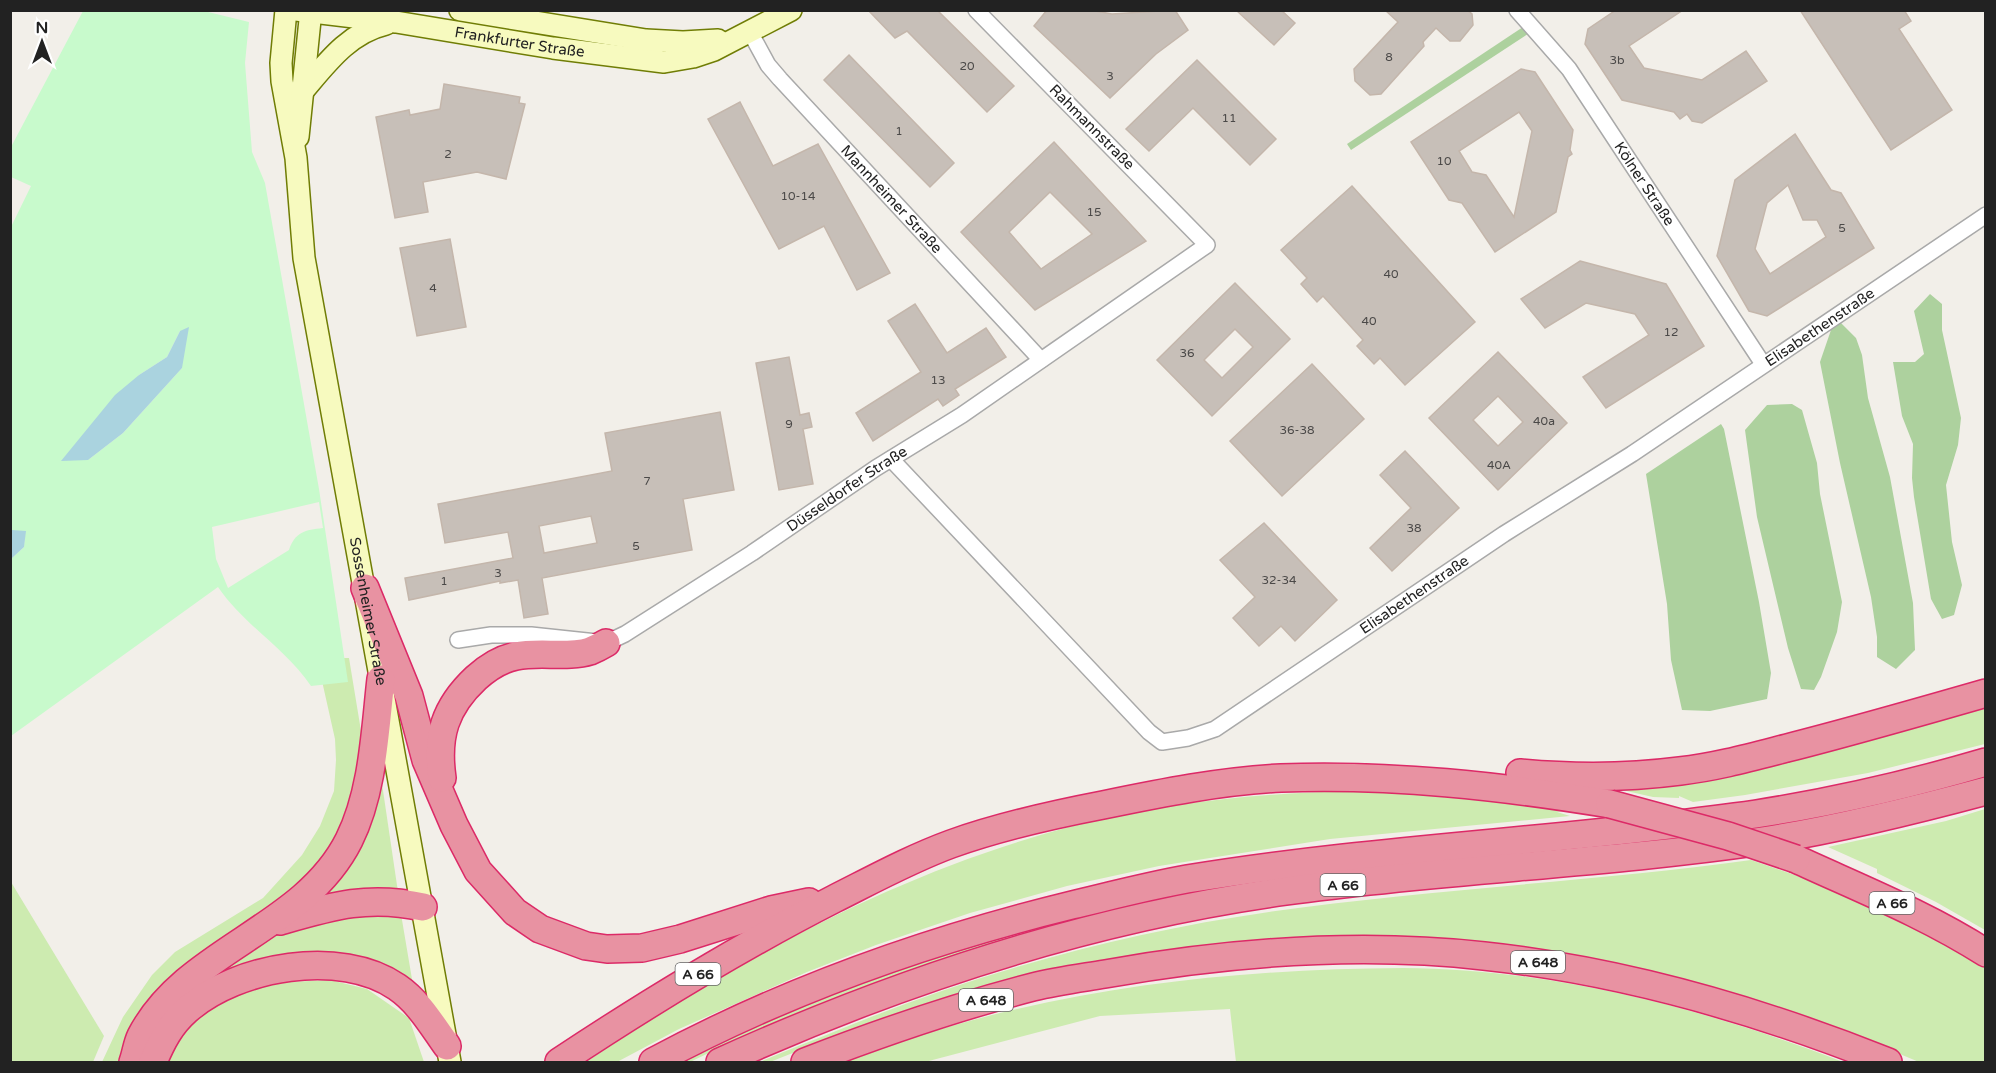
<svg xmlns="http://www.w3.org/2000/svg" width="1996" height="1073" font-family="'Varela Round',sans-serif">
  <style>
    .grass { fill: #cdebb0 }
    .forest { fill: #add19e }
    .park { fill: #c8facc; fill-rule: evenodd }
    .water { fill: #aad3df }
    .building { fill: #c7bfb8; stroke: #c4b6ab; stroke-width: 1.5; fill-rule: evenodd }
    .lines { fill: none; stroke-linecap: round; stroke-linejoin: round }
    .street-casing { stroke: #a9a9a9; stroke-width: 18 }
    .secondary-casing { stroke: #707d05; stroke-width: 24 }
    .highway-casing { stroke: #dc2a67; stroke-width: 30 }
    .street { stroke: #fff; stroke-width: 15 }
    .secondary { stroke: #f7fabf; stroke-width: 21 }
    .highway { stroke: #e892a2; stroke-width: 27 }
    .highway-bridge-casing { stroke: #dc2a67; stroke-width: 30; stroke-linecap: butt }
    .highway-bridge { stroke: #e892a2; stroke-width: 27 }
    .labels { text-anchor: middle; stroke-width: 4.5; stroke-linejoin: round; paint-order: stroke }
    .number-label { font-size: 12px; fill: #4b4948 }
    .shield { fill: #fff; stroke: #646464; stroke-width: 1.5 }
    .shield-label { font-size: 14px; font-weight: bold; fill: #222 }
    .street-label { font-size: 15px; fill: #222; stroke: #fff }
  </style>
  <rect width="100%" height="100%" fill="#f2efe9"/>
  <g class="grass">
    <path d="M320 658H349L362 737 351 812 323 863 122 1062H102L123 1017 152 975 175 952 263 898 302 855 320 826 334 791 336 760 335 739 320 672Z"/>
    <path d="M1985 702V744L1868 773 1745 795 1693 802 1679 796V798L1653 797 1613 788Z"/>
    <path d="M381 777 398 892 311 903Z"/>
    <path d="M1352 791 1426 792 1563 811 1557 812 1570 816 1330 839 1159 866 1067 886 970 913 876 945 807 972 679 1029 617 1062H586C739 960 890 875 1069 827 1161 803 1258 793 1352 791Z"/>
    <path d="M1985 809V930L1936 902 1877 873V869L1828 847 1946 821Z"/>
    <path d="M1629 839 1630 845 985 946C884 978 785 1015 690 1062H678L795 1009 862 983 936 956 1106 908 1225 884Z"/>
    <path d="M1751 860 1859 897 1985 965V1062H1919L1835 1027 1721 991 1311 937 1241 941 1139 954 1039 972 979 987 915 1007 866 1024 770 1062H760C787 1050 814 1040 841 1029 977 973 1122 933 1269 912 1429 889 1591 882 1751 860Z"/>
    <path d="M11 882 104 1036 93 1062H11Z"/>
    <path d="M401 914 414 991 282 962 144 1049 234 957 282 931 326 916Z"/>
    <path d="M1403 968C1553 969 1704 1008 1843 1062H1236L1230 1009 1100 1016 925 1062H845C893 1042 943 1028 992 1015 1127 981 1264 969 1403 968Z"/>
    <path d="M330 980 367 989 409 1018 424 1062H167L174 1039 208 1007 270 983Z"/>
  </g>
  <g class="forest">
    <path d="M1526 25 1531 32 1351 150 1347 144Z"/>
    <path d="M1930 294 1942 304V330L1961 418 1958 445 1946 485 1952 542 1962 585 1954 615 1942 619 1931 599 1914 497 1912 478 1913 444 1902 416 1893 362H1915L1924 354 1914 311Z"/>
    <path d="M1841 323 1856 338 1862 355 1868 398 1890 477 1913 603 1915 650 1896 669 1877 657V637L1871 597 1840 463 1820 362 1831 330Z"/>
    <path d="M1792 404 1802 410 1817 463 1820 494 1842 602 1837 632 1821 677 1814 690 1801 689 1788 648 1757 517 1745 430 1767 405Z"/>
    <path d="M1721 424 1724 429 1759 602 1771 673 1767 699 1710 711 1682 710 1671 660 1667 604 1646 474Z"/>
  </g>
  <path class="park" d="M83 11H204L249 22 245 63 252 152 265 183 319 489 348 682 311 686C285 648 244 625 218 587L11 736V559L24 547 25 531H10V229L31 186 11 177V147ZM180 331 182 368 123 433 88 460 139 375 167 357ZM319 502 323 528C305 530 295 532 289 550L228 588 216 559 212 527Z"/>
  <g class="water">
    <path d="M189 327 182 368 123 433 88 460 61 461 115 395 139 375 167 357 180 331Z"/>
    <path d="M12 530 26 531 24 547 11 559Z"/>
  </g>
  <g class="building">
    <path d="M868 10H937L1014 86 987 112 907 31 895 38Z"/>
    <path d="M1047 10H1090L1112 14 1175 10 1188 30 1156 54 1110 98 1034 26Z"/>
    <path d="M1236 10H1281L1295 23 1274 45Z"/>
    <path d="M1385 10H1467L1472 14 1473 25 1460 41H1450L1436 28 1423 42 1424 46 1381 94 1370 95 1355 81 1354 69 1398 22Z"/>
    <path d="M1616 10H1683L1629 46 1644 68 1702 80 1746 51 1767 81 1702 123 1692 121 1687 114 1680 119 1674 112 1622 100 1585 44 1588 29Z"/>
    <path d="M1800 10H1904L1911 21 1899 29 1952 110 1891 150Z"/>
    <path d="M849 55 954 163 930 187 824 80Z"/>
    <path d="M1197 60 1276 139 1250 165 1193 108 1149 151 1126 129Z"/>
    <path d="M1521 69 1535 72 1573 130 1570 150 1572 154 1568 157 1556 212 1495 252 1462 203 1449 200 1411 142ZM1519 112 1532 131 1514 217 1486 175 1472 172 1459 151Z"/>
    <path d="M444 84 520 97 519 103 525 104 506 179 477 172 423 182 428 212 395 218 376 117 409 110 410 115 440 109Z"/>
    <path d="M740 102 773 166 818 144 890 273 857 290 824 226 779 249 708 119Z"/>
    <path d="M1795 134 1831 190 1841 193 1874 248 1767 316 1749 311 1717 256 1735 180ZM1788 185 1803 220H1817L1826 237 1770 274 1755 249 1767 203Z"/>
    <path d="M1054 142 1146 241 1035 310 961 232ZM1050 192 1092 234 1041 269 1009 232Z"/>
    <path d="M1352 186 1475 322 1405 385 1380 358 1374 364 1357 346 1363 340 1323 296 1317 302 1301 284 1307 278 1281 250Z"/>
    <path d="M450 239 466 327 417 336 400 248Z"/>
    <path d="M1580 261 1666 284 1704 346 1606 408 1583 377 1649 335 1635 314 1586 303 1545 328 1521 299Z"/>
    <path d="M1235 283 1290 339 1212 416 1157 360ZM1235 329 1253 347 1222 378 1204 360Z"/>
    <path d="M915 304 947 353 986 328 1006 357 955 389 959 395 943 406 938 399 873 441 856 413 921 372 888 321Z"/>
    <path d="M1498 352 1567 423 1498 490 1429 418ZM1498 396 1523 422 1498 446 1473 420Z"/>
    <path d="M789 357 800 415 809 413 812 427 803 429 813 484 779 490 756 363Z"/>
    <path d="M1312 364 1364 419 1282 496 1230 441Z"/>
    <path d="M720 412 734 490 683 499 692 550 542 578 548 614 524 618 518 580 500 583V581L409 600 405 578 513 558 508 532 445 543 438 504 612 471 605 433ZM591 516 597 543 544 553 539 526Z"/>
    <path d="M1405 451 1459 508 1392 571 1370 548 1411 508 1380 475Z"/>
    <path d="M1264 523 1337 600 1295 641 1281 626 1259 646 1233 618 1255 597 1220 560Z"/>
  </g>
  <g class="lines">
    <g class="street-casing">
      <g id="street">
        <path id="s1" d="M1517 10 1569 69 1763 364"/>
        <path id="s2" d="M750 32 768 65 780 79 1041 360"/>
        <path id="s3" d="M891 459 1149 732 1162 742 1188 738 1215 729 1504 534 1632 454 1986 215"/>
        <path id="s4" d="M458 640 491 635H531L606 643 625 634 752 553 876 468 962 415 1207 245 976 10"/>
      </g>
    </g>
    <g class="secondary-casing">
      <g id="secondary">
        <path id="s5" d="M286 10 281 63 282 81 296 158 304 258 450 1062"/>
        <path id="s6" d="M296 10 396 22 553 48 664 62 693 57 714 50 791 10"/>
        <path d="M460 10 646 40 683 42 718 40"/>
        <path d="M302 92C326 64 348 33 386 24"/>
        <path d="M298 137 311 10"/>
      </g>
    </g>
    <g class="highway-casing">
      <g id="highway">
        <path d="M365 588 409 696 426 760 454 825 478 871 515 912 540 929 586 946 607 949 642 948 680 939 771 910 809 902"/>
        <path d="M1520 773C1574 778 1626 778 1680 771 1716 767 1752 757 1787 748 1854 731 1920 712 1986 693"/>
        <path d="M442 778C436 736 445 707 476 678 487 668 501 659 516 656 539 651 568 658 590 651 595 649 601 646 606 643"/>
        <path d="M1796 859C1859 888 1927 915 1986 953"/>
        <path d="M280 921C332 906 368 895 423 907"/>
        <path d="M133 1062C136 1054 137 1044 141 1036 186 949 304 930 349 840 373 792 375 732 381 679"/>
        <path d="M153 1062C162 1041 170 1025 187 1010 237 966 341 948 397 987 419 1002 432 1025 447 1046"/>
        <path d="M559 1062C648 1003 738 948 834 899 872 880 910 859 951 844 1001 826 1051 815 1103 805 1161 793 1221 781 1281 778 1392 774 1501 786 1610 804"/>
        <path d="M653 1062C783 992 929 940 1072 905 1110 896 1148 886 1187 879 1376 848 1567 841 1756 814 1833 802 1911 784 1986 762"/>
        <path d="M720 1062C901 980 1090 918 1287 891 1445 869 1605 864 1762 841 1835 830 1915 810 1986 791"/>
        <path d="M805 1062C880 1033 955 1007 1033 987 1057 981 1081 978 1105 974 1229 952 1358 942 1484 956 1624 971 1758 1010 1888 1062"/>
      </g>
    </g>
    <use href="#street" class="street"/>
    <use href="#secondary" class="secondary"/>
    <use href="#highway" class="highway"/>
    <g class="highway-bridge-casing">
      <path id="highway-bridge" d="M1610 804 1728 836 1796 859"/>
    </g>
    <use href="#highway-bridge" class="highway-bridge"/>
  </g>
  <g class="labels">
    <g class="number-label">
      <text x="1389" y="61">8</text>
      <text x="1617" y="64">3b</text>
      <text x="967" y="70">20</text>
      <text x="1110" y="80">3</text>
      <text x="1229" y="122">11</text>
      <text x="899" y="135">1</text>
      <text x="448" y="158">2</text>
      <text x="1444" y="165">10</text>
      <text x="798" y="200">10-14</text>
      <text x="1094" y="216">15</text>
      <text x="1842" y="232">5</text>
      <text x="1391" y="278">40</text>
      <text x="433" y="292">4</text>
      <text x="1369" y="325">40</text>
      <text x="1671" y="336">12</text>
      <text x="1187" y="357">36</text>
      <text x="938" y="384">13</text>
      <text x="1544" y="425">40a</text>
      <text x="789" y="428">9</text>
      <text x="1297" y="434">36-38</text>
      <text x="1499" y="469">40A</text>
      <text x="647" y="485">7</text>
      <text x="1414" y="532">38</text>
      <text x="636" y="550">5</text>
      <text x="498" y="577">3</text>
      <text x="1279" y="584">32-34</text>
      <text x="444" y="585">1</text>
    </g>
    <g class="shield">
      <rect x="1320.5" y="874" width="45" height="22" rx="4.5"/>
      <rect x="1869.5" y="892" width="45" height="22" rx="4.5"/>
      <rect x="1511" y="951" width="54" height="22" rx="4.5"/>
      <rect x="675.5" y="963" width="45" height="22" rx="4.5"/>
      <rect x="959" y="989" width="54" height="22" rx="4.5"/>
    </g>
    <g class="shield-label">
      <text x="1343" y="890">A 66</text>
      <text x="1892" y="908">A 66</text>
      <text x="1538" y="967">A 648</text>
      <text x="698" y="979">A 66</text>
      <text x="986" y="1005">A 648</text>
    </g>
    <g class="street-label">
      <text dy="5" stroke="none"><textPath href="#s6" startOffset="226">Frankfurter Straße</textPath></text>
      <text transform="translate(1092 127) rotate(45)" y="5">Rahmannstraße</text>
      <text dy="5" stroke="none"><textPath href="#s1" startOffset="216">Kölner Straße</textPath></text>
      <text dy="5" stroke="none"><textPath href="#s2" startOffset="220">Mannheimer Straße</textPath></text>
      <text dy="5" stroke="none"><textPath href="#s3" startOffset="1173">Elisabethenstraße</textPath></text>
      <text dy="5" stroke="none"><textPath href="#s4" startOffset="435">Düsseldorfer Straße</textPath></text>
      <text dy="5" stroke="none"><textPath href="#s3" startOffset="687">Elisabethenstraße</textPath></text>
      <text dy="5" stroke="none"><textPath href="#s5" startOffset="609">Sossenheimer Straße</textPath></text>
    </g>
  </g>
  <rect width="1996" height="1073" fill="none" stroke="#222222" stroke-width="24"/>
  <g transform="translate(42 42)" stroke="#ffffff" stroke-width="4.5" paint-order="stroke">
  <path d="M0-4.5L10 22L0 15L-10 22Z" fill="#222222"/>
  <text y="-9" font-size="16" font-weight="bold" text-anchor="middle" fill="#222222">N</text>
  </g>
</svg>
